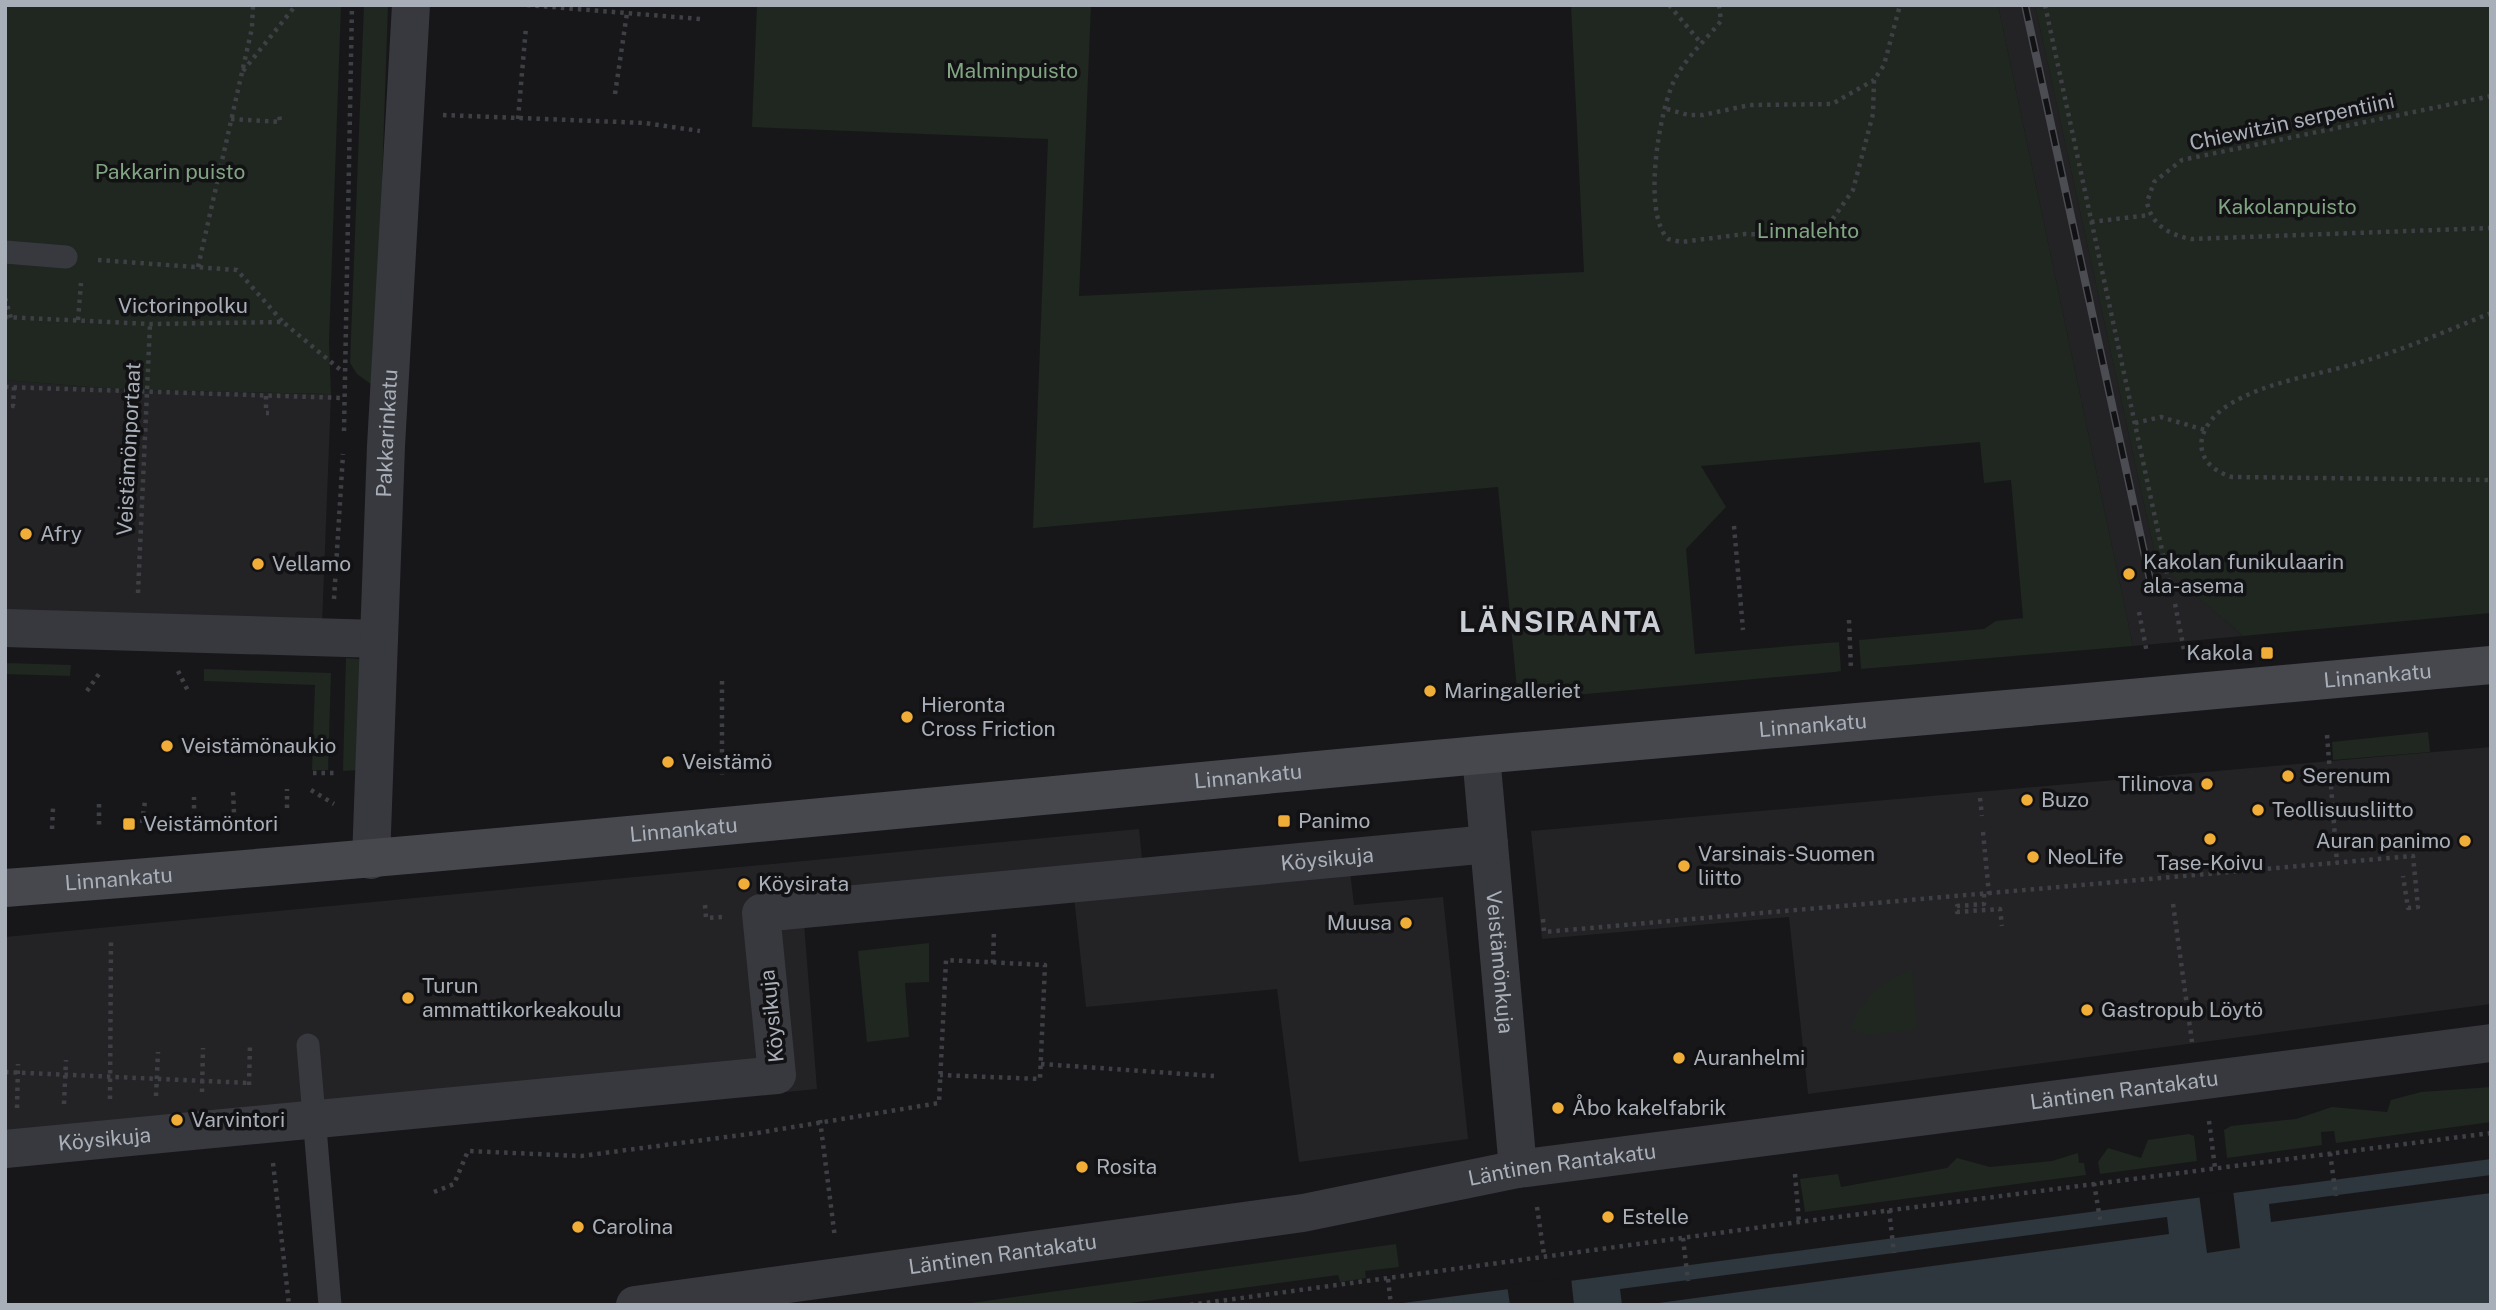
<svg xmlns="http://www.w3.org/2000/svg" width="2496" height="1310" font-family="'Public Sans',sans-serif">
  <style>
    .built { fill: #232326 }
    .green { fill: #1f2720 }
    .water { fill: #2d373d }
    .pier { fill: #171719 }
    .lines { fill: none; stroke-linecap: round; stroke-linejoin: round }
    .path { stroke: #3e4045; stroke-width: 4.5; stroke-dasharray: 3.5 5; stroke-linecap: butt }
    .lane { stroke: #38393e; stroke-width: 23 }
    .street { stroke: #38393e; stroke-width: 38 }
    .secondary { stroke: #46484e; stroke-width: 38 }
    .rail-casing { stroke: #4b4d53; stroke-width: 8 }
    .rail { stroke: #121214; stroke-width: 5; stroke-dasharray: 16; stroke-linecap: butt }
    .poi-dot { fill: #f0ad38; stroke: #121214; stroke-width: 2.5 }
    .labels { text-anchor: middle; stroke-width: 7; stroke-linejoin: round; paint-order: stroke }
    .park-label { font-size: 21px; fill: #81a482; stroke: #121214 }
    .street-label { font-size: 21px; fill: #a9afb9; stroke: #121214 }
    .poi-label { font-size: 21px; fill: #a9afb9; stroke: #121214; text-anchor: start }
    .district-label { font-size: 28px; font-weight: bold; letter-spacing: 2px; fill: #caced5; stroke: #121214 }
  </style>
  <rect width="100%" height="100%" fill="#171719"/>
  <g class="built">
    <path d="M1998 5H2035L2158 568 2164 567 2243 636 2133 646Z"/>
    <path d="M5 380 127 390 331 394 322 625 5 612Z"/>
    <path d="M2491 747V1004L1808 1094 1789 917 1542 939 1531 831Z"/>
    <path d="M1139 829 1145 889 1350 871 1354 905 1443 897 1468 1139 1299 1162 1277 989 1086 1007 1074 897 804 923 817 1089 351 1134 5 1150V937Z"/>
  </g>
  <g class="green">
    <path d="M5 5H341L329 342 331 394 127 390 5 380Z"/>
    <path d="M364 5H388L375 387 357 374 350 363Z"/>
    <path d="M757 5H1091L1079 296 1584 272 1571 5H1998L2133 646 1861 669 1859 640 1984 629 1996 621 2023 618 2011 480 1984 483 1980 442 1701 466 1726 507 1686 549 1695 654 1839 642 1841 671 1835 672 1518 700 1498 487 1033 528 1048 139 752 127Z"/>
    <path d="M2035 5H2491V613L2243 636 2164 568H2158Z"/>
    <path d="M346 658 359 659 363 664 360 770 343 771Z"/>
    <path d="M5 663 71 665 70 676 5 674Z"/>
    <path d="M204 669 331 673 328 770H312L315 685 204 681Z"/>
    <path d="M2428 732 2430 752 2333 760 2332 742Z"/>
    <path d="M929 943V982L905 983 909 1037 867 1042 858 951Z"/>
    <path d="M1912 969 1917 1029 1868 1035 1850 1029C1862 998 1882 982 1912 969Z"/>
    <path d="M2491 1087V1122L2336 1143 2334 1131 2321 1132 2322 1145 2227 1158 2224 1130 2231 1126 2296 1119 2332 1107 2387 1112 2391 1100 2421 1092Z"/>
    <path d="M2189 1134 2194 1136 2197 1161 2100 1174 2098 1162 2108 1148 2141 1158 2148 1140Z"/>
    <path d="M2078 1153 2079 1163H2084L2086 1175 1805 1212 1800 1179 1838 1174 1841 1187 1947 1168 1957 1158 1990 1167 2052 1161Z"/>
    <path d="M1396 1244 1399 1267 1365 1271 1366 1278 1340 1282 1338 1275 1115 1305H956Z"/>
  </g>
  <path class="water" d="M2491 1159V1305H1388Z"/>
  <g class="pier">
    <path d="M2491 1175V1193L2271 1222 2269 1204Z"/>
    <path d="M2233 1190 2240 1248 2207 1253 2199 1194Z"/>
    <path d="M2167 1217 2169 1234 1644 1305H1622L1620 1289Z"/>
    <path d="M1571 1277 1574 1305H1510L1507 1285Z"/>
  </g>
  <g class="lines">
    <g class="path">
      <path d="M527 5 700 19"/>
      <path d="M1669 5 1701 43"/>
      <path d="M1719 5 1721 21C1705 41 1685 58 1674 81 1659 112 1642 213 1668 239L1681 242 1745 234 1790 235 1813 231 1832 220 1853 190 1873 114 1874 80 1884 65 1900 5"/>
      <path d="M2045 5 2171 592"/>
      <path d="M243 71 296 5"/>
      <path d="M615 94 627 13"/>
      <path d="M2491 96 2182 160 2154 182 2147 202C2151 225 2170 235 2191 239L2491 228"/>
      <path d="M1667 109 1688 115H1703L1750 105 1832 104 1874 80"/>
      <path d="M443 115 645 123 700 131"/>
      <path d="M231 119 280 122 279 114"/>
      <path d="M518 119 526 27"/>
      <path d="M2091 222 2150 215"/>
      <path d="M98 260 237 270 282 321"/>
      <path d="M198 267 252 28 253 5"/>
      <path d="M5 298 11 318"/>
      <path d="M2491 313C2446 331 2401 351 2354 364 2313 376 2264 382 2227 406 2213 415 2198 433 2202 450 2205 465 2219 473 2232 477L2491 480"/>
      <path d="M5 317 150 324 283 322 343 372"/>
      <path d="M78 320 81 283"/>
      <path d="M5 387 343 398"/>
      <path d="M14 387 13 406H16"/>
      <path d="M266 396V413H269"/>
      <path d="M2135 423 2161 417 2205 430"/>
      <path d="M344 431 352 5"/>
      <path d="M1734 526 1743 630"/>
      <path d="M138 593 150 324"/>
      <path d="M334 599 343 454"/>
      <path d="M2175 604 2184 650"/>
      <path d="M2139 612 2147 653"/>
      <path d="M1849 620 1851 670"/>
      <path d="M178 671 189 693"/>
      <path d="M722 681V775"/>
      <path d="M87 691 101 671"/>
      <path d="M2327 735 2337 863"/>
      <path d="M313 773H335"/>
      <path d="M311 790 334 804"/>
      <path d="M233 792 234 813"/>
      <path d="M1980 798 1982 816"/>
      <path d="M99 804V826"/>
      <path d="M287 808V789"/>
      <path d="M194 817V797"/>
      <path d="M142 823 145 801"/>
      <path d="M52 829 53 808"/>
      <path d="M1983 832 1989 894"/>
      <path d="M1984 894V904L1957 906V912L2000 909 2002 926"/>
      <path d="M2173 904 2192 1042"/>
      <path d="M705 905 706 918 723 917"/>
      <path d="M1543 919 1544 932 2413 856 2418 907 2408 908 2403 876"/>
      <path d="M993 963 994 930"/>
      <path d="M1041 1064 1214 1076"/>
      <path d="M5 1072 249 1083"/>
      <path d="M249 1085 250 1044"/>
      <path d="M202 1092 203 1048"/>
      <path d="M156 1096 158 1052"/>
      <path d="M110 1099 111 938"/>
      <path d="M64 1104 66 1060"/>
      <path d="M17 1108 18 1064"/>
      <path d="M820 1120 835 1238"/>
      <path d="M2209 1121 2215 1168"/>
      <path d="M2330 1153 2336 1196"/>
      <path d="M273 1163 289 1305"/>
      <path d="M1795 1174 1799 1222"/>
      <path d="M2094 1183 2101 1225"/>
      <path d="M434 1192 454 1184 468 1151 581 1156 757 1133 939 1103 946 960 1045 965 1040 1079 940 1075"/>
      <path d="M1537 1207 1544 1255"/>
      <path d="M1889 1210 1894 1253"/>
      <path d="M1683 1238 1688 1281"/>
      <path d="M1388 1279 1391 1305"/>
      <path d="M1190 1305 1799 1222 2491 1133"/>
    </g>
    <g class="lane">
      <path d="M5 252 66 257"/>
      <path d="M308 1045 330 1305"/>
    </g>
    <g class="street">
      <path d="M5 628 379 639"/>
      <path id="s1" d="M1481 755 1518 1169"/>
      <path id="s2" d="M371 860 386 446 411 5"/>
      <path id="s3" d="M5 1149 777 1075 761 913 1489 844"/>
      <path id="s4" d="M635 1305 1303 1213 1518 1169 2491 1043"/>
    </g>
    <path class="secondary" id="s5" d="M5 888C497 851 988 800 1479 755 1816 724 2154 698 2491 665"/>
    <g class="rail-casing">
      <path id="rail" d="M2025 5 2151 584"/>
    </g>
    <use href="#rail" class="rail"/>
  </g>
  <g class="poi-dot">
    <circle cx="26" cy="534" r="7"/>
    <circle cx="258" cy="564" r="7"/>
    <circle cx="2129" cy="574" r="7"/>
    <rect x="2260" y="646" width="14" height="14" rx="3.5"/>
    <circle cx="1430" cy="691" r="7"/>
    <circle cx="907" cy="717" r="7"/>
    <circle cx="167" cy="746" r="7"/>
    <circle cx="668" cy="762" r="7"/>
    <circle cx="2288" cy="776" r="7"/>
    <circle cx="2207" cy="784" r="7"/>
    <circle cx="2027" cy="800" r="7"/>
    <circle cx="2258" cy="810" r="7"/>
    <rect x="1277" y="814" width="14" height="14" rx="3.5"/>
    <rect x="122" y="817" width="14" height="14" rx="3.5"/>
    <circle cx="2210" cy="839" r="7"/>
    <circle cx="2465" cy="841" r="7"/>
    <circle cx="2033" cy="857" r="7"/>
    <circle cx="1684" cy="866" r="7"/>
    <circle cx="744" cy="884" r="7"/>
    <circle cx="1406" cy="923" r="7"/>
    <circle cx="408" cy="998" r="7"/>
    <circle cx="2087" cy="1010" r="7"/>
    <circle cx="1679" cy="1058" r="7"/>
    <circle cx="1558" cy="1108" r="7"/>
    <circle cx="177" cy="1120" r="7"/>
    <circle cx="1082" cy="1167" r="7"/>
    <circle cx="1608" cy="1217" r="7"/>
    <circle cx="578" cy="1227" r="7"/>
  </g>
  <g class="labels">
    <g class="park-label">
      <text x="1012" y="78">Malminpuisto</text>
      <text x="170" y="179">Pakkarin puisto</text>
      <text x="2287" y="214">Kakolanpuisto</text>
      <text x="1808" y="238">Linnalehto</text>
    </g>
    <g class="street-label">
      <text transform="translate(2292 122) rotate(-12)" y="7">Chiewitzin serpentiini</text>
      <text x="183" y="313">Victorinpolku</text>
      <text dy="7" stroke="none"><textPath href="#s2" startOffset="427">Pakkarinkatu</textPath></text>
      <text transform="translate(129 449) rotate(-87)" y="7">Veistämönportaat</text>
      <text dy="7" stroke="none"><textPath href="#s5" startOffset="2382">Linnankatu</textPath></text>
      <text dy="7" stroke="none"><textPath href="#s5" startOffset="1815">Linnankatu</textPath></text>
      <text dy="7" stroke="none"><textPath href="#s5" startOffset="1248">Linnankatu</textPath></text>
      <text dy="7" stroke="none"><textPath href="#s5" startOffset="681">Linnankatu</textPath></text>
      <text dy="7" stroke="none"><textPath href="#s3" startOffset="1507">Köysikuja</textPath></text>
      <text dy="7" stroke="none"><textPath href="#s5" startOffset="114">Linnankatu</textPath></text>
      <text dy="7" stroke="none"><textPath href="#s1" startOffset="208">Veistämönkuja</textPath></text>
      <text transform="translate(772 1016) rotate(-96)" y="7">Köysikuja</text>
      <text dy="7" stroke="none"><textPath href="#s4" startOffset="1505">Läntinen Rantakatu</textPath></text>
      <text dy="7" stroke="none"><textPath href="#s3" startOffset="100">Köysikuja</textPath></text>
      <text dy="7" stroke="none"><textPath href="#s4" startOffset="938">Läntinen Rantakatu</textPath></text>
      <text dy="7" stroke="none"><textPath href="#s4" startOffset="371">Läntinen Rantakatu</textPath></text>
    </g>
    <g class="poi-label">
      <text x="40" y="541">Afry</text>
      <text x="2143" y="569">Kakolan funikulaarin<tspan x="2143" dy="24">ala-asema</tspan></text>
      <text x="272" y="571">Vellamo</text>
      <text x="2253" y="660" text-anchor="end">Kakola</text>
      <text x="1444" y="698">Maringalleriet</text>
      <text x="921" y="712">Hieronta<tspan x="921" dy="24">Cross Friction</tspan></text>
      <text x="181" y="753">Veistämönaukio</text>
      <text x="682" y="769">Veistämö</text>
      <text x="2302" y="783">Serenum</text>
      <text x="2193" y="791" text-anchor="end">Tilinova</text>
      <text x="2041" y="807">Buzo</text>
      <text x="2272" y="817">Teollisuusliitto</text>
      <text x="1298" y="828">Panimo</text>
      <text x="143" y="831">Veistämöntori</text>
      <text x="2451" y="848" text-anchor="end">Auran panimo</text>
      <text x="1698" y="861">Varsinais-Suomen<tspan x="1698" dy="24">liitto</tspan></text>
      <text x="2047" y="864">NeoLife</text>
      <text x="2210" y="870" text-anchor="middle">Tase-Koivu</text>
      <text x="758" y="891">Köysirata</text>
      <text x="1392" y="930" text-anchor="end">Muusa</text>
      <text x="422" y="993">Turun<tspan x="422" dy="24">ammattikorkeakoulu</tspan></text>
      <text x="2101" y="1017">Gastropub Löytö</text>
      <text x="1693" y="1065">Auranhelmi</text>
      <text x="1572" y="1115">Åbo kakelfabrik</text>
      <text x="191" y="1127">Varvintori</text>
      <text x="1096" y="1174">Rosita</text>
      <text x="1622" y="1224">Estelle</text>
      <text x="592" y="1234">Carolina</text>
    </g>
    <g class="district-label">
      <text x="1561" y="632">LÄNSIRANTA</text>
    </g>
  </g>
  <rect width="2496" height="1310" fill="none" stroke="#a9afb9" stroke-width="14"/>
</svg>
